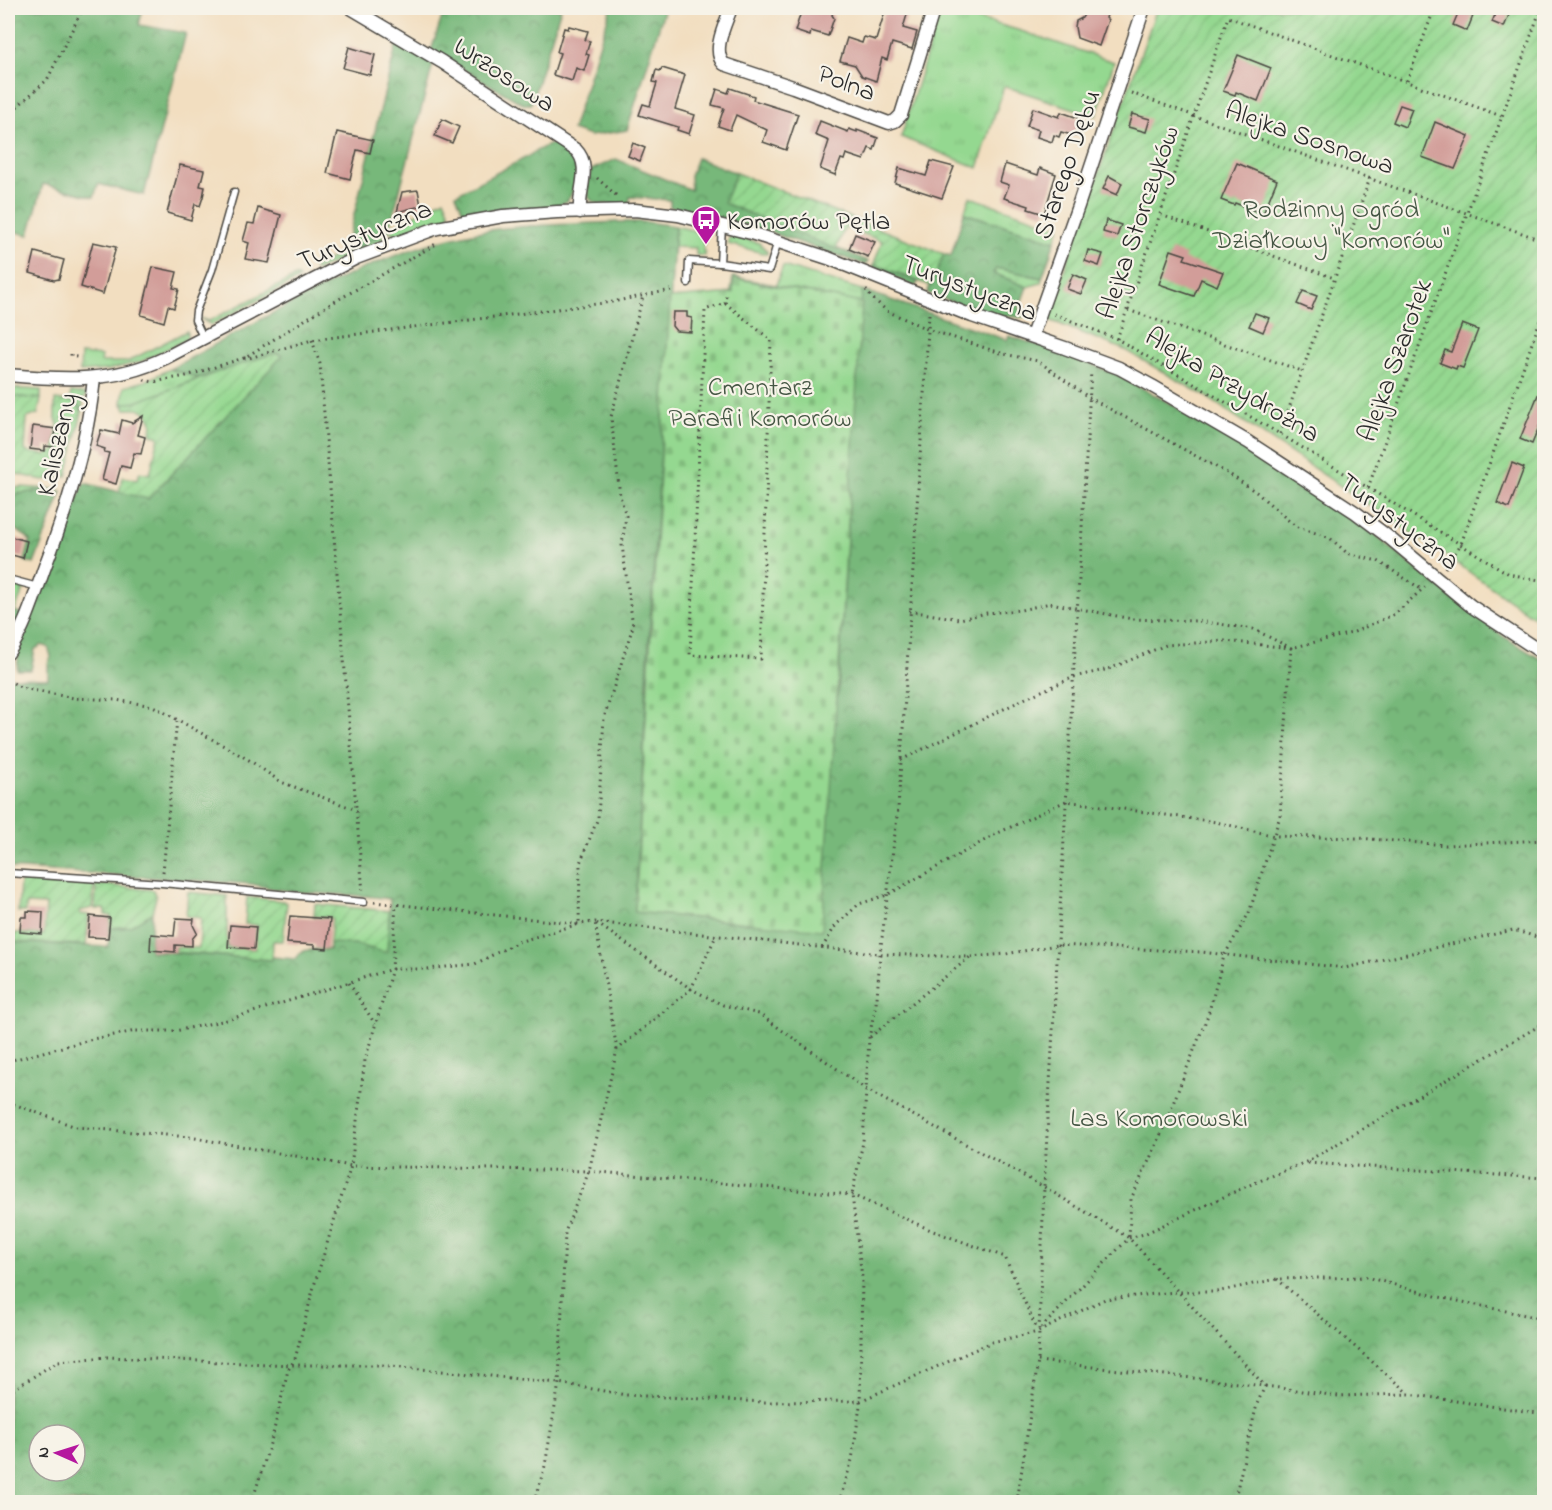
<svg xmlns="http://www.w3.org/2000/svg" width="1552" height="1510" font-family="'Indie Flower',sans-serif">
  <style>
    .grass { fill: url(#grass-tufts); stroke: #60825e; stroke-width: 1.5 }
    .forest { fill: url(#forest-crowns); stroke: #517252; stroke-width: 1.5; fill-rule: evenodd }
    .cemetery { fill: url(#cemetery-stones); stroke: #60825e; stroke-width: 1.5 }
    .garden { fill: url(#garden-furrows); stroke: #60825e; stroke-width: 1.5 }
    .building { fill: #d29d99 }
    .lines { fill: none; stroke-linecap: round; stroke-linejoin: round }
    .service-casing { stroke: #494641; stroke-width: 9 }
    .minor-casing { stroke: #494641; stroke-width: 15 }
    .path { stroke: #494641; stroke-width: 3; stroke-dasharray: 1.5 4.5; stroke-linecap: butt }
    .service { stroke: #fff; stroke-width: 6 }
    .minor { stroke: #fff; stroke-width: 12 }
    .labels { text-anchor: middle; stroke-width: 4.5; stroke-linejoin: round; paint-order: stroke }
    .street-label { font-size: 27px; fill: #2b2b2b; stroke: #f7f3e8 }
    .park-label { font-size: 27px; fill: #455644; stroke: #f7f3e8 }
    .poi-label { font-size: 27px; fill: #2b2b2b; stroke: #f7f3e8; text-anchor: start }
  </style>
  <defs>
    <pattern id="grass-tufts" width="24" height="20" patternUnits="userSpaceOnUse" patternTransform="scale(1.5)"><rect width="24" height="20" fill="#94d890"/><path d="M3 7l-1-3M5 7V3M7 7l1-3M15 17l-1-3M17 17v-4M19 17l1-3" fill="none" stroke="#80ba7c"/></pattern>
    <pattern id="forest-crowns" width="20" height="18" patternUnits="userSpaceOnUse" patternTransform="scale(1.5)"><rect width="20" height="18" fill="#77b87a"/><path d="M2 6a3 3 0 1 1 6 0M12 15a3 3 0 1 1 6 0" fill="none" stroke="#629664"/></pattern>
    <pattern id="cemetery-stones" width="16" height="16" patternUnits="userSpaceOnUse" patternTransform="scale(1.5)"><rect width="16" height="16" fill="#94d890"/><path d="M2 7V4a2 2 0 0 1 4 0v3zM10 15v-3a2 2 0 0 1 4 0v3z" fill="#80ba7c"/></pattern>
    <pattern id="garden-furrows" width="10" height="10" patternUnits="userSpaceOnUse" patternTransform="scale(1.5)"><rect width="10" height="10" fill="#94d890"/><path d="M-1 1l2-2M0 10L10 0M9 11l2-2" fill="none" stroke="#80ba7c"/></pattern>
  </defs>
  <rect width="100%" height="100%" fill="#f7f3e8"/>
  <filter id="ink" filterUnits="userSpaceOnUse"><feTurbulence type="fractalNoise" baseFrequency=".0167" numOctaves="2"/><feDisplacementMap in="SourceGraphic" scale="12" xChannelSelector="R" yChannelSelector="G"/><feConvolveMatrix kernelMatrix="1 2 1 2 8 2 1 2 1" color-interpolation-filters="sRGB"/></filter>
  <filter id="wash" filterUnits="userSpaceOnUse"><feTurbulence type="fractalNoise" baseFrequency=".008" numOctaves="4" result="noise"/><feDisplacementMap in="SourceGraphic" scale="24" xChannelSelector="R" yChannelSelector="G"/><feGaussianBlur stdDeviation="1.35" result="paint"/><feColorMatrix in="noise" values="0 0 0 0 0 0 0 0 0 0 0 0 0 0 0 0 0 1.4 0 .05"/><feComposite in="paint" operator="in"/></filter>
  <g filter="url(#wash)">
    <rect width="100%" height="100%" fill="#f2dec0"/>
    <g class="grass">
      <path d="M941 8 1021 31 1114 62 1096 116 1004 86 978 168 901 137Z"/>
      <path d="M1317 8H1456L1342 11Z"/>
      <path d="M970 197 1060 227 1055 241 964 213Z"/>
      <path d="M444 199 449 211V218L394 236 390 228Z"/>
      <path d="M675 226 700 232 705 237 703 251 705 252V256L696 255V248L674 247Z"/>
      <path d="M382 234 383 240 315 271 313 268 345 251 347 253Z"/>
      <path d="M735 236 759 243 767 251V254L728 244 729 238Z"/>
      <path d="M783 266 862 290V303L735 278 733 293H728L731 291 733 277 776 285Z"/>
      <path d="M996 269H1002L1042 278 1041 283 1027 287 993 273Z"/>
      <path d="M297 276 299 279 211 325 200 318 209 321Z"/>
      <path d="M187 331V339L140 362 108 370 80 372 81 354 102 356 101 362H127Z"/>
      <path d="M170 369 199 378 136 403 122 404 124 387 145 381Z"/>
      <path d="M8 388 41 390V399L8 396Z"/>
      <path d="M71 392 87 394 83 400 82 412 76 402 70 401Z"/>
      <path d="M8 585 24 589 8 626Z"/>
    </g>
    <g class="forest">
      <path d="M8 8H143L139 25 186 33 144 195 98 184 94 197 43 184 29 235 8 230Z"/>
      <path d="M445 8H561L531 104H523L431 51Z"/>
      <path d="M611 8H665L627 130 590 136 572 130Z"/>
      <path d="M397 43H400L433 64 390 227 391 230 347 253 345 251Z"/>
      <path d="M556 142C561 145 568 149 573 154 583 165 575 191 567 201L558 206 464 214 456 194 529 156C535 150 547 146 556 142Z"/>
      <path d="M697 158 736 173 724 203 868 261 866 265 755 227 670 207V200L630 197 629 204C598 204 579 210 591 170L616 159 691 190 690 176Z"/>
      <path d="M964 213 1055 241 1042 278 1002 269H996L993 273 1027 287 1019 308 1028 314C1021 320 1015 317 1007 315L1005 320 927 293 944 254 951 256Z"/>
      <path d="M617 222H646L675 226 649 643 635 912 747 923 838 693 862 290 1007 340 1009 336 1057 351 1116 374 1197 418 1363 524 1410 564 1504 637 1544 661V1502H8V942L108 947 110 928H123L152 913 150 951 271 960 272 957 295 959C303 946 316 950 329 950L330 943 355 944 387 952 390 899C344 892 297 896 252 884L8 868V678L48 679V664L51 656 48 647 42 645 35 649 31 670H17L19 646 84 483 148 499 282 356 276 353 199 378 170 369C260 321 363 257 463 235 513 224 566 225 617 222ZM39 1435H75V1471H39Z"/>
      <path d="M874 264 918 282 915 287 872 267Z"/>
      <path d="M50 489 62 491 34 564 25 561 30 541 27 537 8 525C7 487 20 495 50 489Z"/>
      <path d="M14 611 23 614 8 645V626Z"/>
    </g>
    <path class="cemetery" d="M734 278 862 303 822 930 635 912 670 298 733 293Z"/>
    <g class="garden">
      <path d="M1157 8H1317L1342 11 1544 8V624L1452 560 1205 396 1125 350 1047 319Z"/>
      <path d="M736 173 944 254 931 286 874 264 882 241 845 227 836 249 724 203Z"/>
      <path d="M276 353 282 356 148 499 119 492 123 477 137 480 140 472 150 474 159 437 151 434 152 422C145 407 140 409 125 409L122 404 136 402 223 370Z"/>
      <path d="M8 396 41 399 38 414 27 418 25 450 27 452 47 455 48 452H54L58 425 55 416V400L76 402 82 412 67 476 43 480 8 472Z"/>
      <path d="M21 487 50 489 16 494 8 506V489Z"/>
      <path d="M22 881 94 884 92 908 80 911V914L89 915 86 945 15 942V933L44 935 46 905 27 904 25 912H18L20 884Z"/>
      <path d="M96 884 153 890 156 897 152 913 130 926 110 928 111 916 105 915V909H95Z"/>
      <path d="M188 892 227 896V948L255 949 257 925 245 924 247 897 283 901 287 903 283 941H273L272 960 175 952 176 947 199 948 201 918 186 916Z"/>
      <path d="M315 904 389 911 387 953 355 944 330 943 332 918 314 916Z"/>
    </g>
    <g id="blocks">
      <g class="building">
        <path d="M805 8H834L832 15 834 18 828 36 811 31 810 36 795 31 801 12H803Z"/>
        <path d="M886 8H909L903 28 917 32 912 49 892 43 887 60 882 58 876 81 862 76 855 65 840 61 847 38 862 43 864 37 876 40Z"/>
        <path d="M1088 8H1109L1106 18 1108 20 1099 46 1077 38 1075 27 1076 21 1082 18Z"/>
        <path d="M1497 10 1509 15 1504 27 1492 22Z"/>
        <path d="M1459 11 1473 16 1467 31 1453 25Z"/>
        <path d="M569 26 588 31 585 40 590 41 586 54 589 55 584 71 576 68 572 81 553 75 560 53 557 52 564 28 568 29Z"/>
        <path d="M349 47 375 55 370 75 343 68Z"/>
        <path d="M1238 55 1271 68 1258 101 1236 92 1235 95 1223 91Z"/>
        <path d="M662 68 685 75 675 109 695 115 689 134 677 130 678 127 639 115 643 104 650 106 657 83 653 82 656 70 660 71Z"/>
        <path d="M730 88 754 96 753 100 798 114 786 150 763 142 767 130 736 115 730 130 718 126 724 108 712 105 717 89 728 93Z"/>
        <path d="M1400 105 1412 109 1405 127 1393 122Z"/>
        <path d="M1033 108 1059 117 1061 112 1081 119 1075 136 1061 132 1059 137 1054 135 1052 142 1037 137 1039 130 1027 126Z"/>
        <path d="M1132 114 1150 119 1146 132 1128 127Z"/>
        <path d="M442 119 459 127 452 143 435 136Z"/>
        <path d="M820 121 848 132 849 129 857 132V130L878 138 874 150 869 148 864 160 846 154 844 160 841 159 835 175 820 169 829 141 815 135Z"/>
        <path d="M1435 122 1469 136 1455 169 1422 157Z"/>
        <path d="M337 132 373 140 370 153 357 150 350 179 327 173Z"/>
        <path d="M633 143 645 148 640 161 628 156Z"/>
        <path d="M931 161 954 167 942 198 895 183 899 168 926 176Z"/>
        <path d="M1237 163 1277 180 1263 214 1235 203 1234 205 1221 200Z"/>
        <path d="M1005 164 1038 175 1040 168 1056 174 1044 214 1028 209 1029 206 1004 198 1009 185 1000 182Z"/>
        <path d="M180 165 204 170 200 186 205 187 203 197 200 206 195 204 191 220 167 213Z"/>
        <path d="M1109 176 1122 183 1117 195 1103 189Z"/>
        <path d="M418 190 421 206 397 212 402 192Z"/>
        <path d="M258 208 281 215 269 263 245 259 249 243 243 241 248 223 254 224Z"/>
        <path d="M1106 220 1121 225 1117 236 1103 232Z"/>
        <path d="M855 234 875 242 868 257 849 249Z"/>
        <path d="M93 242 116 247 103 294 81 287Z"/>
        <path d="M1088 250 1103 254 1099 266 1085 261Z"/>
        <path d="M1171 250 1186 255 1184 259 1223 272 1217 286 1201 279 1194 296 1159 284Z"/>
        <path d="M35 252 64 260 59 279 54 280 30 273Z"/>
        <path d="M153 267 177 272 173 288 179 289 174 308 168 306 164 322 141 315Z"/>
        <path d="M1073 274 1087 280 1081 294 1067 289Z"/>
        <path d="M1303 291 1317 296 1311 310 1297 304Z"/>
        <path d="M673 312H687V317L692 318 691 332 676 331 672 326Z"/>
        <path d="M1255 313 1269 318 1263 332 1249 326Z"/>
        <path d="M1462 324 1478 330 1463 368 1457 366 1456 369 1440 363 1445 350 1451 352Z"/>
        <path d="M1544 380 1545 412 1532 444 1520 439Z"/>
        <path d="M143 416 138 435 145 437 141 454 134 453 130 468 121 466 116 484 102 480 109 453 104 452 105 449 96 446 101 430 119 434 122 420 132 423Z"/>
        <path d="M33 426 56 429 54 447 45 446V451L30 449Z"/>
        <path d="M1512 463 1524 468 1509 508 1497 503Z"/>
        <path d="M8 536 27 541 23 558 8 554Z"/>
        <path d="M27 911 43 912 42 934 20 932 21 917H27Z"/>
        <path d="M90 916 110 918 108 938 88 937Z"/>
        <path d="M290 916 330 919 327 949 315 948V945L287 943Z"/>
        <path d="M176 918 194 919 193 925 197 933 192 939V946L175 945V952L150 950 151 934 174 936Z"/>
        <path d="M230 925 256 927 254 949 228 947Z"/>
      </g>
    </g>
  </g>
  <g filter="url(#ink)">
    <use href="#blocks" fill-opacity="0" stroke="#494641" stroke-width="1.5"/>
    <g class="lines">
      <g class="service-casing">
        <g id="service">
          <path d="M722 226 720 263 769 270 778 241"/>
          <path d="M688 283 689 261 720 263"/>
          <path d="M203 337 195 320 196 311 212 270 234 192"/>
          <path d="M8 579 38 587"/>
          <path d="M8 873 162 883 364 902"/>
        </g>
      </g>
      <g class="minor-casing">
        <g id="minor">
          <path d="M351 8 442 62 576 150C592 166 578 190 580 212"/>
          <path d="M731 8C726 23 711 51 724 64L793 87 889 123 895 121 901 115 934 8"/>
          <path d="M1032 336 1078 206 1144 8"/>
          <path d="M8 375C64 380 113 383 165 358L356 258 437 228 503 216 557 212 635 210 678 215 751 233 828 258 972 316 1065 348 1119 368 1152 386 1248 442 1355 512 1387 536 1471 606 1544 654"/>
          <path d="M8 653C25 627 34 598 44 569 67 509 88 442 94 378"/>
        </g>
      </g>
      <g class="path">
        <path d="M1407 81 1432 15"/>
        <path d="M1131 93 1544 241"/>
        <path d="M8 115 47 80 83 8"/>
        <path d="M597 178 617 196"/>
        <path d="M1161 215 1334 278"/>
        <path d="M866 290 871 297 887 311 927 329 1004 354 1038 361 1088 397 1229 474 1256 492 1295 526 1330 538 1348 554 1378 561 1421 589"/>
        <path d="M725 303 771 340 761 659 690 655 705 310Z"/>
        <path d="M725 303 726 294"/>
        <path d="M1128 310 1302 371"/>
        <path d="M1054 314 1117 339 1280 434 1509 574 1544 581"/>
        <path d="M1117 339 1228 17 1501 116"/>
        <path d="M312 340 320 364 363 893"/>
        <path d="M71 354V356L77 357"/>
        <path d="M244 358H249L312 340 612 302 671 290"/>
        <path d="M144 380 153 382 186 376 244 358 327 306 436 244"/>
        <path d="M1280 434 1370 178"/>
        <path d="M1368 488 1541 8"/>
        <path d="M1445 568 1461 544 1544 309"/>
        <path d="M909 611 960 619 987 613 1021 610 1050 603 1132 619 1198 621 1253 629 1291 648 1352 633 1395 614 1427 585"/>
        <path d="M8 680 22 688 74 698 116 700 153 706 249 760 281 782 357 810"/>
        <path d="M901 760 1028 697 1074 677 1109 669 1166 645 1225 641 1291 648 1280 816 1249 913 1224 956 1208 1015 1159 1139 1131 1199 1129 1238"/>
        <path d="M163 872 177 719"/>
        <path d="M374 902 579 924 595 922 880 954 970 957 1006 954 1057 945 1201 952 1345 968 1513 930 1544 939"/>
        <path d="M822 948 836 925 859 904 887 895 998 833 1066 801 1216 822 1275 836 1358 838 1446 845 1544 840"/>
        <path d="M349 983 375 1024"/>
        <path d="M870 1037 970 957"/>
        <path d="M617 1050 595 922 691 989 723 1005 759 1014 867 1090 1044 1187 1129 1238 1265 1386 1338 1396 1409 1394 1544 1414"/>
        <path d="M8 1061 93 1039 136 1031H175L227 1020 392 969H427L475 964 518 942 579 924 580 863 598 818 604 718 633 626 622 545 626 516 620 496 611 417 643 296"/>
        <path d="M8 1102 76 1127 189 1137 351 1166 589 1171 852 1195 933 1231 1005 1257 1037 1330"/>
        <path d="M1308 1163 1544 1178"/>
        <path d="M1277 1279 1408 1393"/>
        <path d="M1041 1328 1129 1238 1144 1234 1247 1186 1306 1162 1544 1023"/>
        <path d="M1038 1361 1265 1386 1257 1404 1234 1502"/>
        <path d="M8 1393 58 1361 107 1357 292 1365H382L559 1383 626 1395 765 1402 860 1401 992 1342 1038 1332 1105 1299 1176 1292H1216L1277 1279 1366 1277 1439 1297 1544 1319"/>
        <path d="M86 1502H93"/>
        <path d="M252 1502 273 1434 288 1370 295 1359 314 1286 351 1166 365 1060 392 969 396 904"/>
        <path d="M534 1502 545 1466 559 1383 565 1232 589 1171 617 1050 691 989 716 936"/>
        <path d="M839 1502 852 1460 860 1406 862 1277 852 1195 863 1142 869 1038 877 998 880 954 898 809 929 314"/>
        <path d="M1017 1502 1038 1361 1044 1187 1091 371"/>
      </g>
      <use href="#service" class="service"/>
      <use href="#minor" class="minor"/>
    </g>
  </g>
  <defs>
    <g id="bus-pin" transform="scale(1.5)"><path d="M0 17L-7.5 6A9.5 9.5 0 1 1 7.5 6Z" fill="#b5179e" stroke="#f7f3e8"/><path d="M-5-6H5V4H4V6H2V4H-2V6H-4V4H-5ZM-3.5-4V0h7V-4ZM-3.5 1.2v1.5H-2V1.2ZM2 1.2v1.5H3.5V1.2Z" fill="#fff"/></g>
  </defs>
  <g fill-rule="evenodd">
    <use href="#bus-pin" x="706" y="220"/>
  </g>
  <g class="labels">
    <g class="street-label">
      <text transform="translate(505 74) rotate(33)" y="9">Wrzosowa</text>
      <text transform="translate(847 82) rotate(21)" y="9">Polna</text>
      <text transform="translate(1310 137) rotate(19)" y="9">Alejka Sosnowa</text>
      <text transform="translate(1066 164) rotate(-71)" y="9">Starego Dębu</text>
      <text transform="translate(1137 222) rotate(-71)" y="9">Alejka Storczyków</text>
      <text transform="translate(364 234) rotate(-23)" y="9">Turystyczna</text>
      <text transform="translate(970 287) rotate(21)" y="9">Turystyczna</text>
      <text transform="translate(1394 360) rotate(-70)" y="9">Alejka Szarotek</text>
      <text transform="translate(1233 384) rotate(31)" y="9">Alejka Przydrożna</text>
      <text transform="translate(56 444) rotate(-77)" y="9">Kaliszany</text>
      <text transform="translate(1400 521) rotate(37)" y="9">Turystyczna</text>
    </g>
    <g class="park-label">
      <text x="1331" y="217">Rodzinny Ogród<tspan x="1331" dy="31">Działkowy "Komorów"</tspan></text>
      <text x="760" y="395">Cmentarz<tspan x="760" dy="31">Parafii Komorów</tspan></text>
      <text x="1159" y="1126">Las Komorowski</text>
    </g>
    <g class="poi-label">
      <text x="727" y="229">Komorów Pętla</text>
    </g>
  </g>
  <rect width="1552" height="1510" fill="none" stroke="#f7f3e8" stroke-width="30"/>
  <g transform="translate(57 1453) rotate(273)"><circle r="28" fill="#f7f3e8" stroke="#a5a39c" stroke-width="1.5"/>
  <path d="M0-4.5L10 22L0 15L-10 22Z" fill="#b5179e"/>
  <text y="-9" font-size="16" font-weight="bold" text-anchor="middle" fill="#2b2b2b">N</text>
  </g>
</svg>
